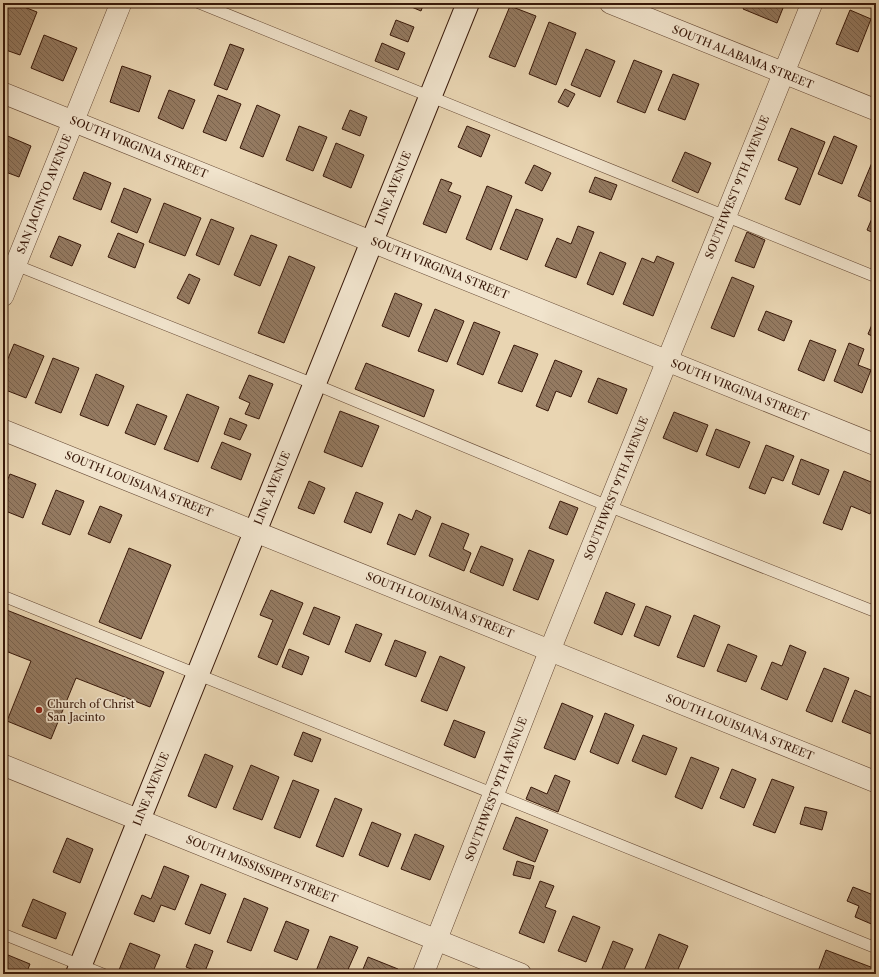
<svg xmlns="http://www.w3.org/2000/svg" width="879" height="977" font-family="'Libre Caslon Text',serif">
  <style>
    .building { fill: url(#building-back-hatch); stroke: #381809 }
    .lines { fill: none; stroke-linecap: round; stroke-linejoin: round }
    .service-casing { stroke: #644733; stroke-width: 12 }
    .minor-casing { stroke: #644733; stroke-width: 22 }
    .secondary-casing { stroke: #381809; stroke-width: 24 }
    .service { stroke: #f1e4cd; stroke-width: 11 }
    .minor { stroke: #f1e4cd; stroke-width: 21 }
    .secondary { stroke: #f1e4cd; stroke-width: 22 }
    .poi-dot { fill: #8f2418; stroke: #f1e4cd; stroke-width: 1.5 }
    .labels { text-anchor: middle; stroke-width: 3.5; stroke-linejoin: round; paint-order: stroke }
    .street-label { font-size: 11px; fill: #381809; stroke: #f1e4cd }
    .poi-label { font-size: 11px; fill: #381809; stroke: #f1e4cd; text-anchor: start }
  </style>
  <defs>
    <pattern id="building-back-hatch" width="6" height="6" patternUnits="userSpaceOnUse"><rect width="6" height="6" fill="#947a61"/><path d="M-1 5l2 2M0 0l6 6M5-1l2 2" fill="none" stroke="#7a634e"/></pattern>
  </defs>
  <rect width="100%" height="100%" fill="#e9d5b2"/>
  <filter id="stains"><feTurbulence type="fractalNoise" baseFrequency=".005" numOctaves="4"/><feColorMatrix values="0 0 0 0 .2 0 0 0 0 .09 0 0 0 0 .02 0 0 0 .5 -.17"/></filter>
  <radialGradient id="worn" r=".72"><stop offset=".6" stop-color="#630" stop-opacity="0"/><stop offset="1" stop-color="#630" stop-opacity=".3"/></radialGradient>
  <g class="building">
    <path d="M7 3H14L37 12 20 55 3 49V14Z"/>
    <path d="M402 3H424L421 11Z"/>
    <path d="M746 3H785L777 23 743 9Z"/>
    <path d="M510 6 536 16 515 67 489 57Z"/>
    <path d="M850 10 871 19 858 52 836 44Z"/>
    <path d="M396 20 414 27 408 42 390 35Z"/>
    <path d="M549 22 576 33 556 85 529 74Z"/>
    <path d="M44 35 77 48 63 81 31 68Z"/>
    <path d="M382 43 405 53 398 70 375 61Z"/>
    <path d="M230 44 244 49 227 90 214 85Z"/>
    <path d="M586 49 615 61 600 97 571 85Z"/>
    <path d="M634 60 662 71 645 113 617 102Z"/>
    <path d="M122 66 151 76 139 112 110 102Z"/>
    <path d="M673 74 699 84 685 120 658 110Z"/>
    <path d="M565 89 575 94 568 107 558 102Z"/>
    <path d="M169 90 195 100 183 129 158 118Z"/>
    <path d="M218 95 241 104 226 141 203 132Z"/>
    <path d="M257 105 280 115 263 157 240 148Z"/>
    <path d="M350 110 367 117 360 136 342 129Z"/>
    <path d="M299 126 327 137 313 171 286 160Z"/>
    <path d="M467 126 490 135 481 157 458 147Z"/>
    <path d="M791 128 825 142 800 205 785 199 798 168 778 160Z"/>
    <path d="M3 134 31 146 19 177 3 171Z"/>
    <path d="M834 136 857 146 842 184 818 174Z"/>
    <path d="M336 143 364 155 351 188 323 176Z"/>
    <path d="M685 152 711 163 698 193 672 181Z"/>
    <path d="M876 153V204L858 196Z"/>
    <path d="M534 165 551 173 542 191 525 183Z"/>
    <path d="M84 172 111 183 101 210 73 199Z"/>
    <path d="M595 177 617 185 611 200 589 192Z"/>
    <path d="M441 179 452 183 448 191 461 196 446 233 423 224Z"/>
    <path d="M487 186 512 196 491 250 466 239Z"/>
    <path d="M124 188 151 199 137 233 111 222Z"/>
    <path d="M164 203 201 218 185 256 149 242Z"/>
    <path d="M516 209 543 219 527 260 500 249Z"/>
    <path d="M876 209V234L867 230Z"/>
    <path d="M211 219 234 228 219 265 196 255Z"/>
    <path d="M578 226 594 232 576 278 545 266 557 238 571 244Z"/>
    <path d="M747 232 765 240 754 268 735 261Z"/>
    <path d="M118 233 144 244 135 268 108 257Z"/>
    <path d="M251 235 277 245 260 286 234 275Z"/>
    <path d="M59 236 81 245 72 266 50 257Z"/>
    <path d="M600 252 626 263 613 295 587 284Z"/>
    <path d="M289 256 315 267 284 343 258 333Z"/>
    <path d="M657 256 674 263 653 316 623 304 642 258 654 263Z"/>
    <path d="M189 274 200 279 189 304 177 298Z"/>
    <path d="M732 277 754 286 734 337 711 328Z"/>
    <path d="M395 293 422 304 409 337 382 326Z"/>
    <path d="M435 309 464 321 447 362 418 351Z"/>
    <path d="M766 311 792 321 784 341 758 330Z"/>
    <path d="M874 320 876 321V338L868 334Z"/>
    <path d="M474 322 500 332 483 375 457 364Z"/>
    <path d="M810 340 836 350 824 381 798 370Z"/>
    <path d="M849 343 864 349 858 365 871 370 862 393 834 381Z"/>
    <path d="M14 344 44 356 26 398 3 389V359L7 361Z"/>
    <path d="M514 345 538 354 522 392 498 383Z"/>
    <path d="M53 358 79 368 61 413 35 403Z"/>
    <path d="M555 360 582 371 571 397 556 391 548 411 536 406Z"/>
    <path d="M366 363 434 390 424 417 355 389Z"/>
    <path d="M96 374 124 386 108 426 80 415Z"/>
    <path d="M249 375 273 384 259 419 245 414 250 403 239 398Z"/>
    <path d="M598 378 627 389 617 414 588 402Z"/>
    <path d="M187 394 219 407 198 462 164 449Z"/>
    <path d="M137 404 167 416 155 445 125 433Z"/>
    <path d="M340 411 379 426 362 467 324 452Z"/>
    <path d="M674 412 708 425 697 452 663 438Z"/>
    <path d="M230 418 247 425 240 440 224 434Z"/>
    <path d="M716 429 750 442 739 468 706 455Z"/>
    <path d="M222 442 251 454 241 480 211 468Z"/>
    <path d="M766 445 794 456 783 481 772 477 765 494 749 488Z"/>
    <path d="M801 459 829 470 819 495 792 484Z"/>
    <path d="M844 471 876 484V499L870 514 851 506 842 530 823 523Z"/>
    <path d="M10 474 36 484 23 518 3 510V491Z"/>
    <path d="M309 481 325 488 314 514 298 508Z"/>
    <path d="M56 490 84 501 70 535 42 524Z"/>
    <path d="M356 492 383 503 371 533 344 522Z"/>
    <path d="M560 501 578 508 567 535 549 528Z"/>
    <path d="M100 506 122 515 110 543 88 534Z"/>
    <path d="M416 510 431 517 415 555 387 544 399 514 412 520Z"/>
    <path d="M442 523 469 534 463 549 471 553 464 571 429 556Z"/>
    <path d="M481 546 513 559 503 586 470 572Z"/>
    <path d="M129 548 171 565 141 639 99 622Z"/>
    <path d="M529 550 554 560 538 600 513 590Z"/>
    <path d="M271 590 303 603 277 665 258 657 273 620 260 615Z"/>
    <path d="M606 592 635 604 622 635 594 623Z"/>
    <path d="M646 606 671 616 659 646 634 636Z"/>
    <path d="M314 607 340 617 329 645 303 634Z"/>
    <path d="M4 609 164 672 150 707 76 678 51 739 7 721 31 661 3 650V612Z"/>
    <path d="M694 615 720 626 704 667 677 657Z"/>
    <path d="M356 624 382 634 370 662 345 652Z"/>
    <path d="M395 640 426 652 416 677 385 665Z"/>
    <path d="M728 644 757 656 746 682 717 671Z"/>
    <path d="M790 645 806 652 787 700 761 689 772 662 782 666Z"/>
    <path d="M289 649 309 657 302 675 282 667Z"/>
    <path d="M440 656 465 667 447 711 421 701Z"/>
    <path d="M824 668 849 678 832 722 806 711Z"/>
    <path d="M855 690 876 699V736L842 722Z"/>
    <path d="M562 703 593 716 575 760 544 748Z"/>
    <path d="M605 713 634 725 618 764 590 752Z"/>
    <path d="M454 720 485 732 475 758 444 745Z"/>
    <path d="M303 732 321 739 312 762 294 755Z"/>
    <path d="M643 735 677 748 666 775 632 761Z"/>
    <path d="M205 754 233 766 216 808 188 796Z"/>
    <path d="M691 757 719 768 702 809 675 797Z"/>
    <path d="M251 765 279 777 262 820 233 809Z"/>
    <path d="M732 769 756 779 744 808 720 798Z"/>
    <path d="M555 775 570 781 558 812 526 799 531 787 547 794Z"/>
    <path d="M772 779 794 787 775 833 753 825Z"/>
    <path d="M293 780 319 790 300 838 274 828Z"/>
    <path d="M335 798 362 809 343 857 316 846Z"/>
    <path d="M805 807 827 812 822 830 800 824Z"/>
    <path d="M516 817 548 830 535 862 503 849Z"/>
    <path d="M372 822 401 834 388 867 359 855Z"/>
    <path d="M415 834 444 846 430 880 401 869Z"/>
    <path d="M67 838 93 849 80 883 53 872Z"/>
    <path d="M517 861 534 866 530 879 513 875Z"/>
    <path d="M164 866 189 876 175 910 161 905 154 922 134 914 142 895 151 899Z"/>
    <path d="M540 881 554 886 545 907 556 911 544 943 519 933Z"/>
    <path d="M201 884 226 894 210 934 185 924Z"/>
    <path d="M853 887 876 896V926L855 917 859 906 847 901Z"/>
    <path d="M244 898 268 908 251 951 227 942Z"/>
    <path d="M33 899 66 913 56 939 22 926Z"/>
    <path d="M573 916 600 927 586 962 558 951Z"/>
    <path d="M286 921 309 930 297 960 274 951Z"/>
    <path d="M659 934 688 946 676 974H643Z"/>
    <path d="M330 936 358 947 346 974H323L316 971Z"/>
    <path d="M613 941 633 949 622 974H608L601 971Z"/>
    <path d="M130 943 160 955 152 974H130L119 970Z"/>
    <path d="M195 944 213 951 204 974 186 967Z"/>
    <path d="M826 950 876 969 874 974H817Z"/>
    <path d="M8 955 30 964 26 974H3V967Z"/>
    <path d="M368 957 398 969 397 974H361Z"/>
  </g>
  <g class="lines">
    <g class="service-casing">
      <g id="service">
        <path d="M199 3 876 277"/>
        <path d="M3 260 314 384 608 506 876 612"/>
        <path d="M3 596 876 948"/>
        <path d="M3 934 103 974"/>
      </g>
    </g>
    <g class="minor-casing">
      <g id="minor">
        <path d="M610 3 876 110"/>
        <path d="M3 93 876 445"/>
        <path d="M3 296 121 3"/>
        <path d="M3 430 876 782"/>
        <path d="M3 765 521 974"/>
        <path d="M423 974 550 650 812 3"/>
      </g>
    </g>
    <g class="secondary-casing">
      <path id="secondary" d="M77 974 468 3"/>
    </g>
    <use href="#service" class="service"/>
    <use href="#minor" class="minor"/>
    <use href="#secondary" class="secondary"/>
  </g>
  <circle class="poi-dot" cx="39" cy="710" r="4"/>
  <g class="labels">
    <g class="street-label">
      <text transform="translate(743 57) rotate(22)" y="4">SOUTH ALABAMA STREET</text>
      <text transform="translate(139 147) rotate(22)" y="4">SOUTH VIRGINIA STREET</text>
      <text transform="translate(737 187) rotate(-68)" y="4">SOUTHWEST 9TH AVENUE</text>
      <text transform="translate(393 188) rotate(-68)" y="4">LINE AVENUE</text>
      <text transform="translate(44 194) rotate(-68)" y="4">SAN JACINTO AVENUE</text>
      <text transform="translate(440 268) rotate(22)" y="4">SOUTH VIRGINIA STREET</text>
      <text transform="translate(740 390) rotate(22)" y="4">SOUTH VIRGINIA STREET</text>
      <text transform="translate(139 484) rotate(22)" y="4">SOUTH LOUISIANA STREET</text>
      <text transform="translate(272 488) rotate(-68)" y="4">LINE AVENUE</text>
      <text transform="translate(616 488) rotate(-68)" y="4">SOUTHWEST 9TH AVENUE</text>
      <text transform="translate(440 605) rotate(22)" y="4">SOUTH LOUISIANA STREET</text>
      <text transform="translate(740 727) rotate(22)" y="4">SOUTH LOUISIANA STREET</text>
      <text transform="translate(151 789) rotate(-68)" y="4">LINE AVENUE</text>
      <text transform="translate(496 789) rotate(-69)" y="4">SOUTHWEST 9TH AVENUE</text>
      <text transform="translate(262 869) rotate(22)" y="4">SOUTH MISSISSIPPI STREET</text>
    </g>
    <g class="poi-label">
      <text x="47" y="708">Church of Christ<tspan x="47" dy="13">San Jacinto</tspan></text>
    </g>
  </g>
  <rect width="879" height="977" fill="none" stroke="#e9d5b2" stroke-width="16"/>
  <rect x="4" y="4" width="871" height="969" fill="none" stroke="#381809" stroke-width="2"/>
  <rect x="8" y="8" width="863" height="961" fill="none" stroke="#381809"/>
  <rect width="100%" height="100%" filter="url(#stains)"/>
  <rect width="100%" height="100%" fill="url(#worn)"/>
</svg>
